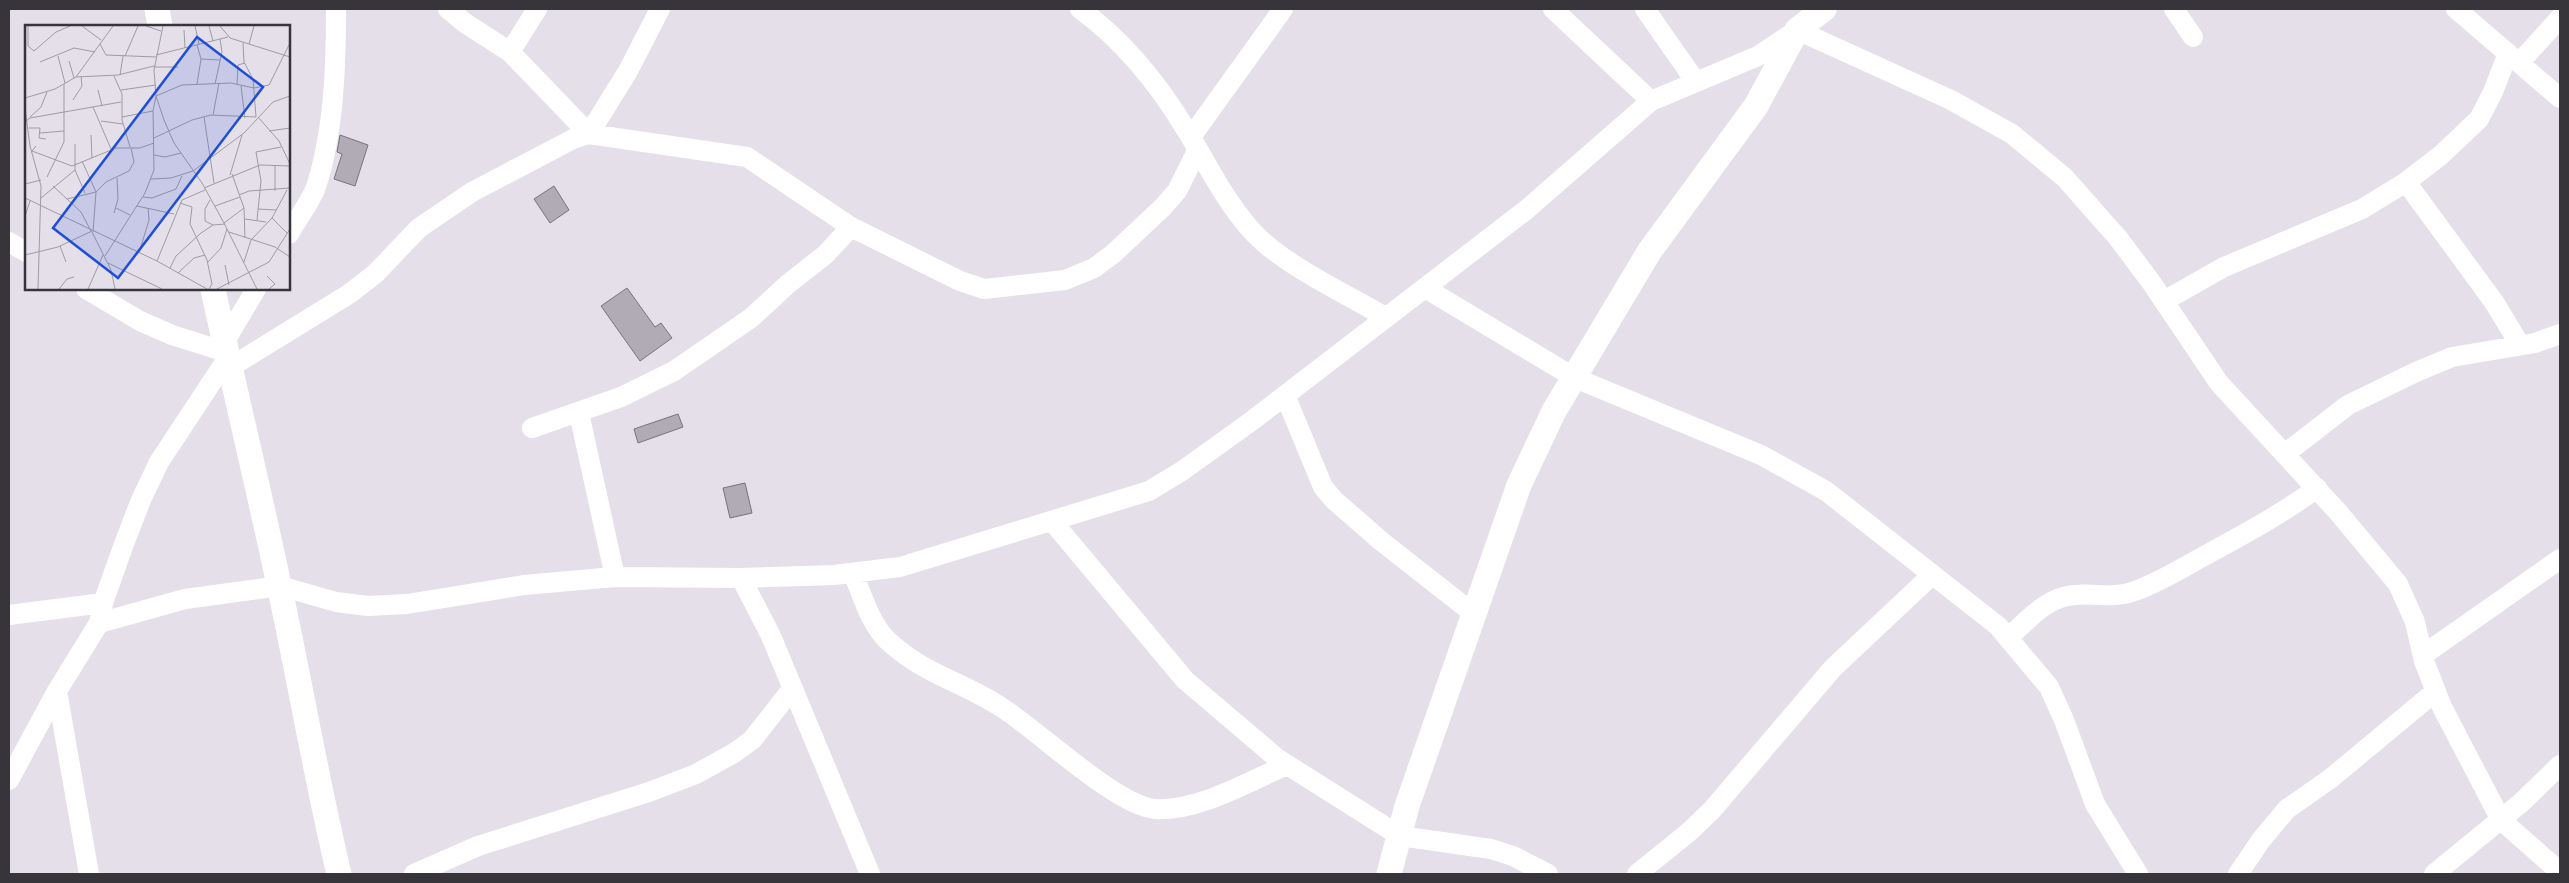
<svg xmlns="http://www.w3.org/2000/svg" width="2569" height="883" font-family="Cabin,sans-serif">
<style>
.building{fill:#b1abb5;stroke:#78737c}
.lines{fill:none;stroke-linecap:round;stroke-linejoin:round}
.minor{stroke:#fff;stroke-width:20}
.tertiary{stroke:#fff;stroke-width:25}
.inset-road{fill:none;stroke:#9f9ba3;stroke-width:1}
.view{fill:#1d4ed8;fill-opacity:0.15;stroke:#1d4ed8;stroke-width:2.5}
.inset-edge{fill:none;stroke:#373539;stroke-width:2.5}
</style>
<rect width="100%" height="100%" fill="#e5dfea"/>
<path class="building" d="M340 135 368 145 355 186 334 179 342 154 337 152Z
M554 186 569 210 550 223 534 199Z
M627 288 655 327 661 323 672 338 640 361 601 306Z
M678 414 683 427 638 443 634 429Z
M745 483 752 513 730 518 723 488Z"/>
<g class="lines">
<path class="minor" d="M448 9 465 23 510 52 589 134
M1080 9C1124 41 1157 82 1185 128 1208 164 1222 197 1251 230 1281 264 1345 293 1385 317
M1553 9 1651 101
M1645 9 1696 82
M2174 9 2193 37
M2456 9 2560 98
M510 52 537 9
M2519 63 2560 18
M589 134 628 71 660 9
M1191 137 1283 9
M2406 182 2494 302 2520 345
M289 234C297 219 310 203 316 187 334 131 336 67 336 9
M9 242 26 252
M1425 288 1575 378 1761 455 1826 491 1998 626 2049 687 2064 720 2095 804 2138 874
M86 289 140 321 172 335 226 352
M2164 301 2224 267 2362 209 2406 182 2441 155 2479 119 2493 92 2508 53
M224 343 256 289
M229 368 349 294 375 274 419 228 472 192 573 139 589 134 747 157 851 227 960 281 984 289 1065 280 1094 268 1113 254 1163 207 1177 191 1197 151
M1285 395 1323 487 1334 500 1381 541 1474 614
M579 413 615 577
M532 428 621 397 674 371 751 318 788 284 825 255 851 227
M2286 453 2348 405 2416 372 2452 357 2535 343 2560 334
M1052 521 1185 680 1278 759 1400 836 1491 849 1513 856 1548 874
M853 573C862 595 870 623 887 640 923 674 963 682 1001 707 1039 731 1115 805 1155 809 1198 812 1249 781 1287 765
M741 578 771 636 870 874
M9 615 103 603
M99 623 185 599 280 586 336 602 368 606 407 604 524 585 615 577 741 578 834 575 900 567 1149 491 1182 471 1253 420 1526 210 1651 101 1758 56 1797 30 1951 100 2012 134 2065 178 2118 238 2151 282 2219 383 2338 512 2398 584 2415 622 2424 661 2442 707 2501 820 2560 872
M2009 637C2028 620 2047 597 2074 595 2096 593 2114 599 2135 591 2160 582 2182 568 2206 555 2244 534 2282 514 2317 488
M2423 655 2560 559
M57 691 89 874
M9 780 57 691 99 623 103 603 124 544 141 500 159 462 227 359
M414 874 478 846 649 792 696 774 734 753 752 740 792 689
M1637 874 1689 832 1712 810 1833 668 1932 575
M2238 874 2261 840 2287 809 2330 779 2436 691
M2434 874 2522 802 2560 765"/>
<path class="tertiary" d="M157 9 160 26
M213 289C234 388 258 486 279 585 300 681 316 778 339 874
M1389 874 1407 806 1519 485 1554 411 1649 252 1756 106 1797 30 1824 9"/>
</g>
<g transform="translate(25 25)">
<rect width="265" height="265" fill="#e5dfea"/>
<path class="inset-road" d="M3 1V21L9 26 31 7 45 1M57 1 76 15M121 1 136 6M138 1 129 45 131 71 139 95 149 118 177 158 199 198 232 264M170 1 174 19M184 1 188 16M195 1 205 13 265 32M159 5 160 23M218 18 219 37 228 54 231 92M75 19 81 30 131 32M224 19 229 1M131 30 203 12M33 31 40 58M100 31 113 1M176 34 195 35M44 36 49 53M15 37 49 23 70 27M129 42H153M95 50 98 31M89 51 97 69V95L105 122M51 52 93 50 129 41M172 59 176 34 172 20M190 59 197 27 195 14M212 60 213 40 220 38M216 61 220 93M73 65 77 81M96 65 131 60M0 73 30 64 51 52 88 1M48 75 57 61 56 51M68 82 86 124M0 83 5 121 16 161 13 264M188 90 194 58M5 92 16 82 22 67M97 92 128 86M179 92 189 158M233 92 254 116 265 139M76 96 98 99M0 97 5 93 96 77M4 103H15L14 113 21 114M244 106 265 103M15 108 39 106M66 110 67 133M129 113 167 95 186 90 231 92M11 121 7 126 47 141 91 123H115L129 118M129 130 140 132 156 128M57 136 71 167M250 140V166M50 145 60 168M207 149 219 183 220 213M205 150 217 110M22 152 39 117V59M126 154 146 153 168 146 219 108 248 77 265 71M0 159 16 155M28 161 56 187 66 206M179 163 235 140 265 141M214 170 224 166 265 163M118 172 127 173 151 164 157 151M0 173 132 236 182 264M16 173 50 145V119M42 174 71 167M185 175 180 184V196L188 200M155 178 167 182 165 199 182 235 187 259 184 264M112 181 149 189M190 181 215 172M91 183 105 190M233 184 251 185M89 188 93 174 92 153M0 191 5 176M247 193 262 208M220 194 241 197M232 195 236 156 231 127 256 122M199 198 219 183M67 207 86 245 90 264M68 207 71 167 81 157 104 146 109 137 106 123M204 207 250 222 265 232M35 221 41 237M114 228 124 195 123 183M0 230 33 222 67 206M80 231 120 168 129 145 128 86 131 71 157 60 206 58 229 63 244 60 265 18M132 236 157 175 180 165M183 237 196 223 202 204M219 237 226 215 247 193 262 165M83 238 137 264M200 240 204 260M145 243 151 231 176 208 188 200 200 199M153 248 169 233 180 230M242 251 250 259 244 264M34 264 42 254 49 252M63 264 78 230M192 264 244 237 265 204"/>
<path class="view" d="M172 12 238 62 93 253 28 203Z"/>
<rect width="265" height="265" class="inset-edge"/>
</g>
<rect width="2569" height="883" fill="none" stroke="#373539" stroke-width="20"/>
</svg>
